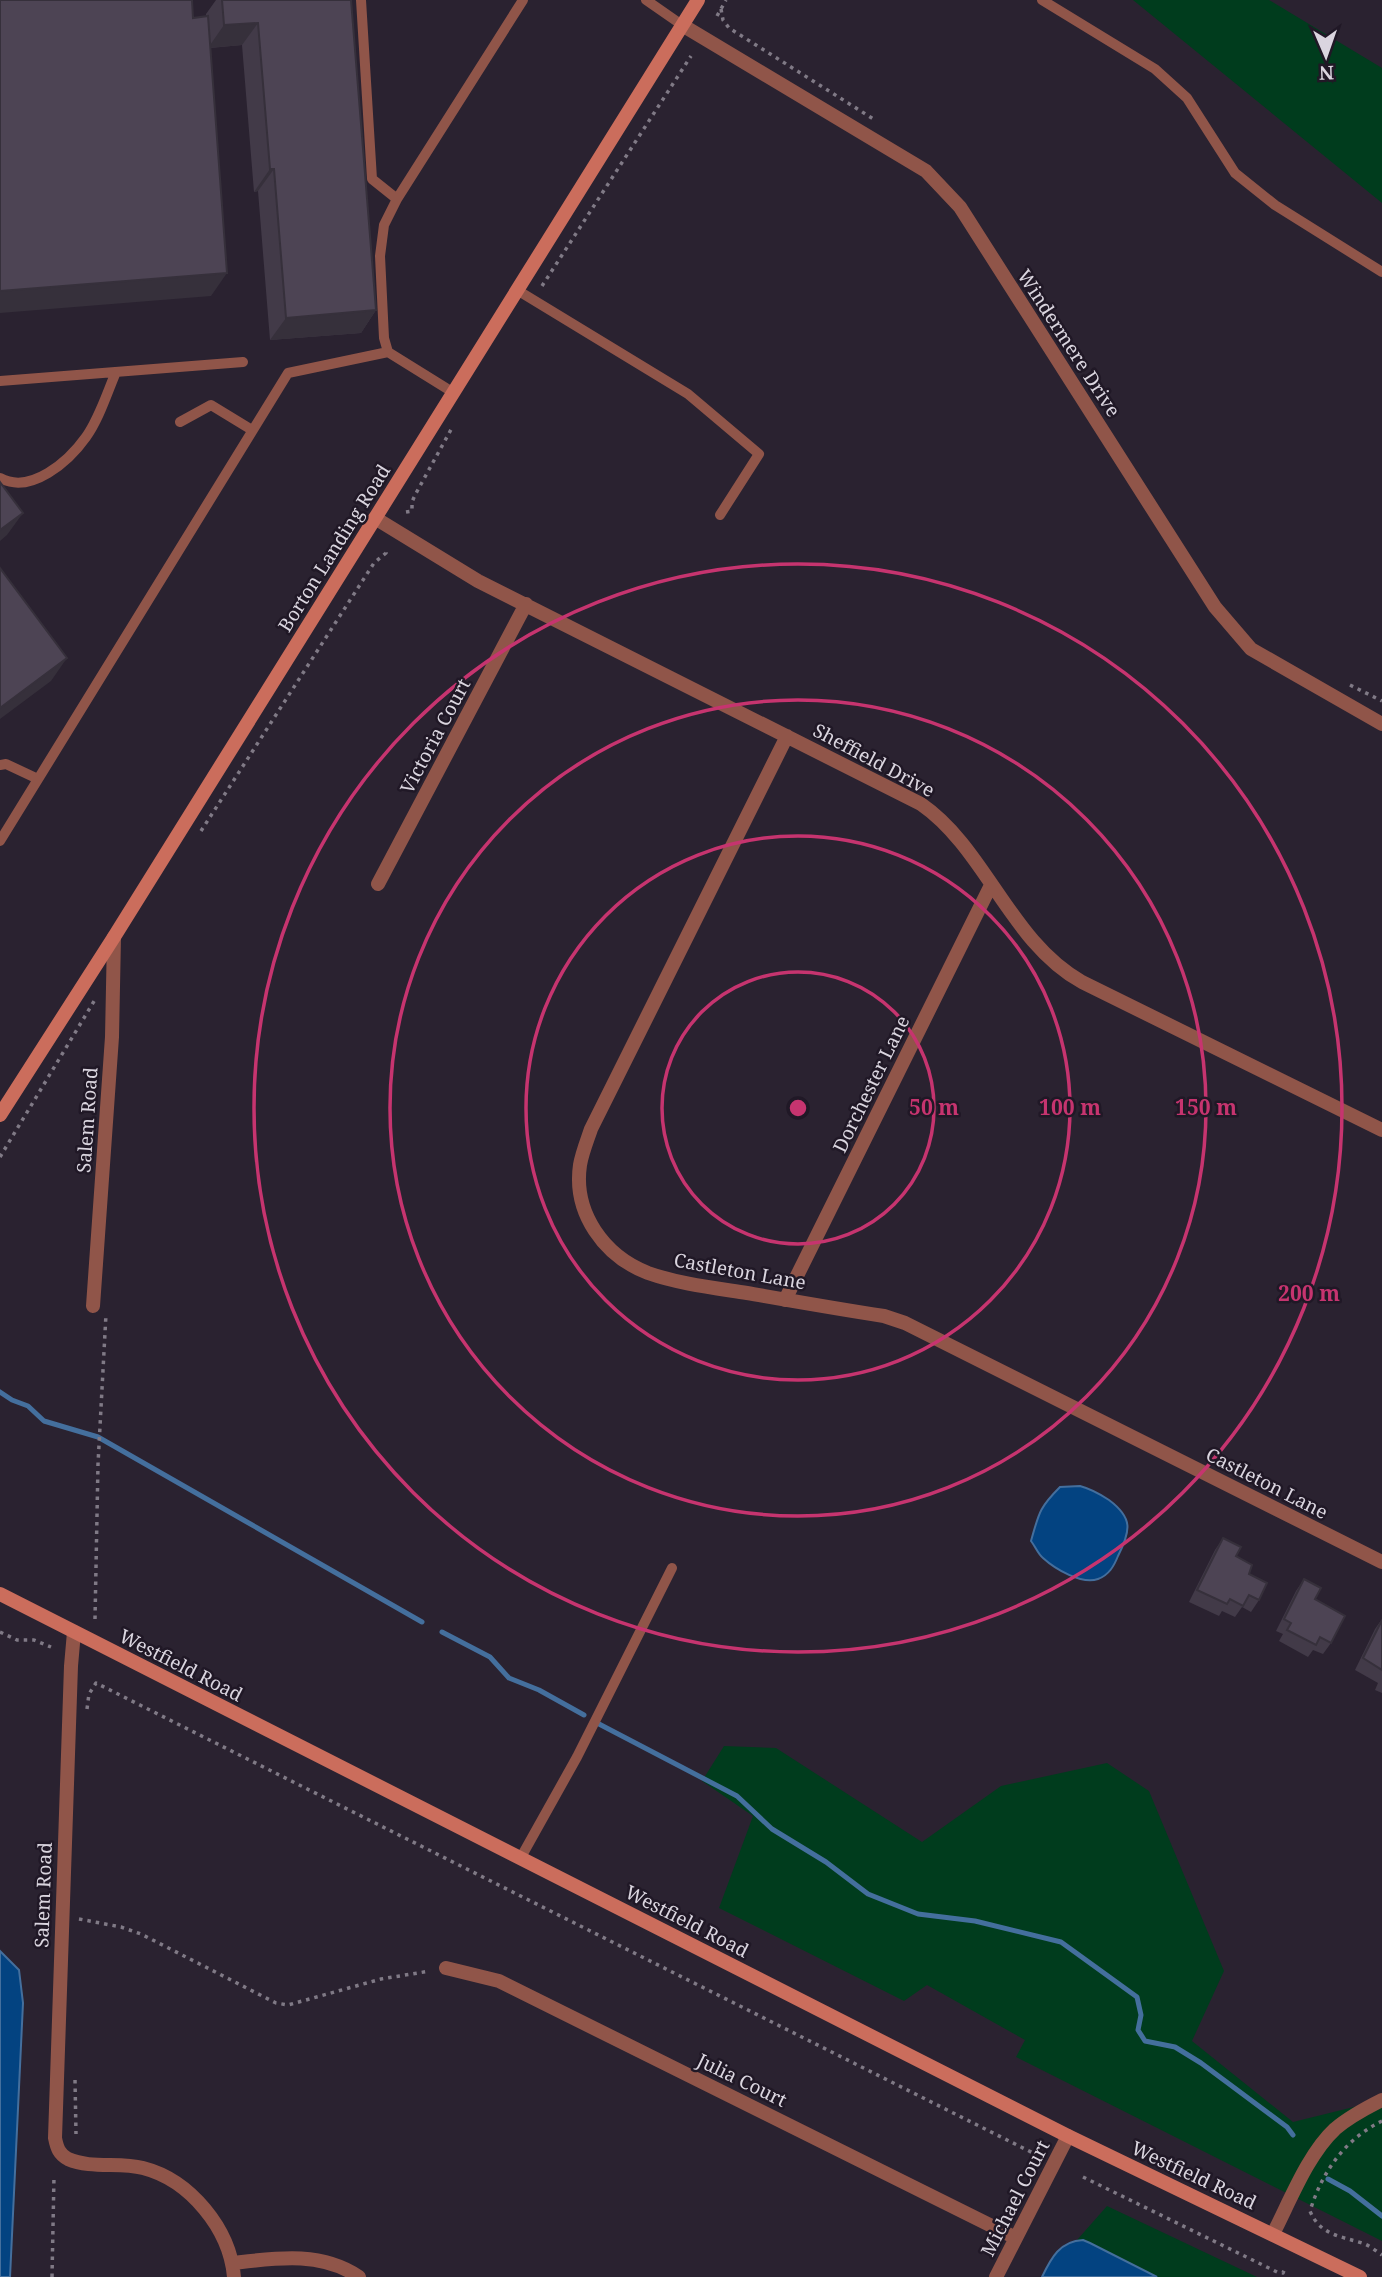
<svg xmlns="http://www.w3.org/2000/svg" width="1382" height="2277" font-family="'Noto Serif',serif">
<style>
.green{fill:#003c1d}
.water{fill:#034381;stroke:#446f9d;stroke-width:2}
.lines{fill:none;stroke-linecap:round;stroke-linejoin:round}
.stream{stroke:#446f9d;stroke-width:5}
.path{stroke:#807a86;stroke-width:3.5;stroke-dasharray:3.5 5;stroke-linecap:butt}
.lane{stroke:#905549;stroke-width:10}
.street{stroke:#905549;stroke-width:14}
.secondary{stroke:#cb6d5c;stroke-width:14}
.wall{fill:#423a48}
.shaded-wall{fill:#36303b}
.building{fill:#4d4454;stroke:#36303b;stroke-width:2}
.ring{fill:none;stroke:#c6346f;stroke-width:3.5}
.labels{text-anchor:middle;stroke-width:5;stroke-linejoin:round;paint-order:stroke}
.street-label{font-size:19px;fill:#dad5df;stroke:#201826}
.centre{fill:#c6346f;stroke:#201826;stroke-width:3.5}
.ring-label{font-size:21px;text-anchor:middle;font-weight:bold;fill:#c6346f;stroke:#201826;stroke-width:5;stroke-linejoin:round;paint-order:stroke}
</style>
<rect width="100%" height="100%" fill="#2a2230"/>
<path class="green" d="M1133 0H1269L1382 68V203Z
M724 1746 776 1748 922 1842 1001 1786 1107 1763 1149 1791 1224 1971 1192 2041 1293 2122 1382 2100V2241L1016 2057 1025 2040 927 1985 904 2001 719 1908 753 1816 702 1781Z
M1107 2206 1257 2277H1157L1090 2243 1077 2240Z"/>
<path class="water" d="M1080 1486C1091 1489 1100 1494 1109 1500 1133 1518 1131 1530 1118 1556 1114 1566 1109 1575 1098 1579 1082 1585 1055 1569 1043 1558 1038 1554 1035 1546 1031 1541 1039 1513 1039 1508 1060 1487Z
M0 1951 19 1970 23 2003 10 2277H0Z
M1083 2240 1090 2243 1157 2277H1042C1051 2258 1060 2241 1083 2240Z"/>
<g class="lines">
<path class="stream" d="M0 1392 12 1400 28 1406 44 1421 98 1437 422 1622
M442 1632 490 1657 509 1678 539 1690 584 1715
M599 1724 737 1796 772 1829 826 1862 868 1894 918 1914 975 1921 1061 1942 1137 1997 1141 2015 1138 2030 1145 2041 1175 2047 1201 2063 1287 2127 1293 2135
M1328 2179 1350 2191 1382 2216"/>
<path class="path" d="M721 9 723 20 729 28 875 120
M717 16 726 0
M542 286 691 56
M406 512 412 511V502L415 495 453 426
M1350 685 1382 701
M201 831 374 563 386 553 384 548
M0 1157 96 998
M95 1619 98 1464 106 1314
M0 1632 17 1640H34L51 1647
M87 1709 89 1694 96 1683 1035 2154
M79 1919 121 1927 141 1934 276 2003 288 2005 381 1979 430 1971
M75 2080 76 2134
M1382 2121C1345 2139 1322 2172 1310 2211 1320 2235 1340 2236 1362 2243 1369 2245 1376 2251 1382 2255
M1083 2177 1277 2272 1283 2273 1285 2268
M52 2277 54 2176"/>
<path class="lane" d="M361 0 372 179 397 199
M646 0 682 25
M1042 0 1155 69 1187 98 1235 173 1275 205 1382 272
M517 290 688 394 759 454 720 515
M0 381 243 362
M454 393 388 352 384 338 380 256 384 225 397 199 523 0
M180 422 211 405 252 430
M0 478C31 495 69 461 86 437 99 419 107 393 116 372
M0 765 6 764 38 779
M0 841 288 373 388 352
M520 1859 577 1757 672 1568"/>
<path class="street" d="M682 25 926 171 960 207 1215 607 1251 649 1382 724
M375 518 478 581 921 804C986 849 1010 942 1082 982L1382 1130
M787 736 591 1129C587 1141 582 1153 580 1165 573 1213 604 1256 648 1273 679 1284 715 1288 747 1293 793 1301 838 1309 884 1316L905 1323 1382 1562
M378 884 526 604
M785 1300 991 885
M93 1306 112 1037 114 937
M74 1632 71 1666 55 2138C57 2148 59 2154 68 2159 91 2169 119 2162 143 2168 190 2180 230 2229 234 2277
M446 1968 499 1981 1016 2238
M1273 2234C1290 2201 1308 2154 1335 2129 1349 2117 1366 2108 1382 2100
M233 2263C276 2258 321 2251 359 2277
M996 2277 1068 2136"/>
<path class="secondary" d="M0 1115 114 937 698 0
M0 1594 1068 2136 1360 2277"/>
</g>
<path class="wall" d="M216 0H351L376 310 361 333 270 340 258 191 254 192 242 45 210 48 211 296 193 18 206 17V14Z
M1223 1538 1249 1574 1259 1600 1251 1612 1242 1607 1235 1617 1222 1611 1219 1616 1189 1602 1215 1550Z
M1304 1579 1315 1599 1331 1643 1323 1654 1313 1650 1308 1657 1279 1641 1283 1634 1276 1631 1296 1591Z
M1382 1619V1693L1375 1690 1378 1683 1355 1670 1375 1629Z"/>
<path class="shaded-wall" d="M258 23 242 45 208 48 224 25Z
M270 169H274L258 191 254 192Z
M227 273 211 296 0 313V291Z
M376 310 361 333 270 340 286 318Z
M23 513 7 535 0 541V530Z
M67 658 51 681 0 719V708Z"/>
<path class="building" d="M0 0H192L193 18 208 16 227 273 0 291Z
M222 0H351L376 310 286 318 274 169H270L258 23 224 25Z
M0 482 23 513 0 530Z
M0 568 67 658 0 708Z
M1223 1538 1241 1547 1236 1556 1252 1565 1249 1574 1267 1583 1259 1600 1249 1595 1243 1606 1230 1599 1227 1604 1197 1590Z
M1304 1579 1321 1588 1315 1599 1345 1616 1331 1643 1320 1637 1316 1645 1287 1630 1291 1623 1284 1619Z
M1382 1620V1670L1363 1658Z"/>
<g class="ring">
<circle cx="798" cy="1108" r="136"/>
<circle cx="798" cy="1108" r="272"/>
<circle cx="798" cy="1108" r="408"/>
<circle cx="798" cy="1108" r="544"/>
</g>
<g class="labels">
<g class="street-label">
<text transform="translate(1069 343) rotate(57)" y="7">Windermere Drive</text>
<text transform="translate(334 548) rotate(-58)" y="7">Borton Landing Road</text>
<text transform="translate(435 736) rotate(-62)" y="7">Victoria Court</text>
<text transform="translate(874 760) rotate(28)" y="7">Sheffield Drive</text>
<text transform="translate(871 1084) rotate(-64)" y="7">Dorchester Lane</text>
<text transform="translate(87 1120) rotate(-86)" y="7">Salem Road</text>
<text transform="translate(740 1271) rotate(10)" y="7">Castleton Lane</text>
<text transform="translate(1267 1483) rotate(27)" y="7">Castleton Lane</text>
<text transform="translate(181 1665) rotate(27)" y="7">Westfield Road</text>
<text transform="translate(43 1895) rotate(-88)" y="7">Salem Road</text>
<text transform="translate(687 1921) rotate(27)" y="7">Westfield Road</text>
<text transform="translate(742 2080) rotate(26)" y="7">Julia Court</text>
<text transform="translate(1194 2175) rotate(25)" y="7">Westfield Road</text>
<text transform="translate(1015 2198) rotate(-63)" y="7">Michael Court</text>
</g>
</g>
<circle cx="798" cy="1108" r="10" class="centre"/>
<g class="ring-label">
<text x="934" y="1115">50 m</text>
<text x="1070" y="1115">100 m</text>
<text x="1206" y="1115">150 m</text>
<text x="1309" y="1301">200 m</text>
</g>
<g transform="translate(1326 56) rotate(178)" stroke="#201826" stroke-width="5" paint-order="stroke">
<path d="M0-5L12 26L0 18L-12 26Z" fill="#dad5df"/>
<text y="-10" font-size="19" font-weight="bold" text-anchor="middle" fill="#dad5df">N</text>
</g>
</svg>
